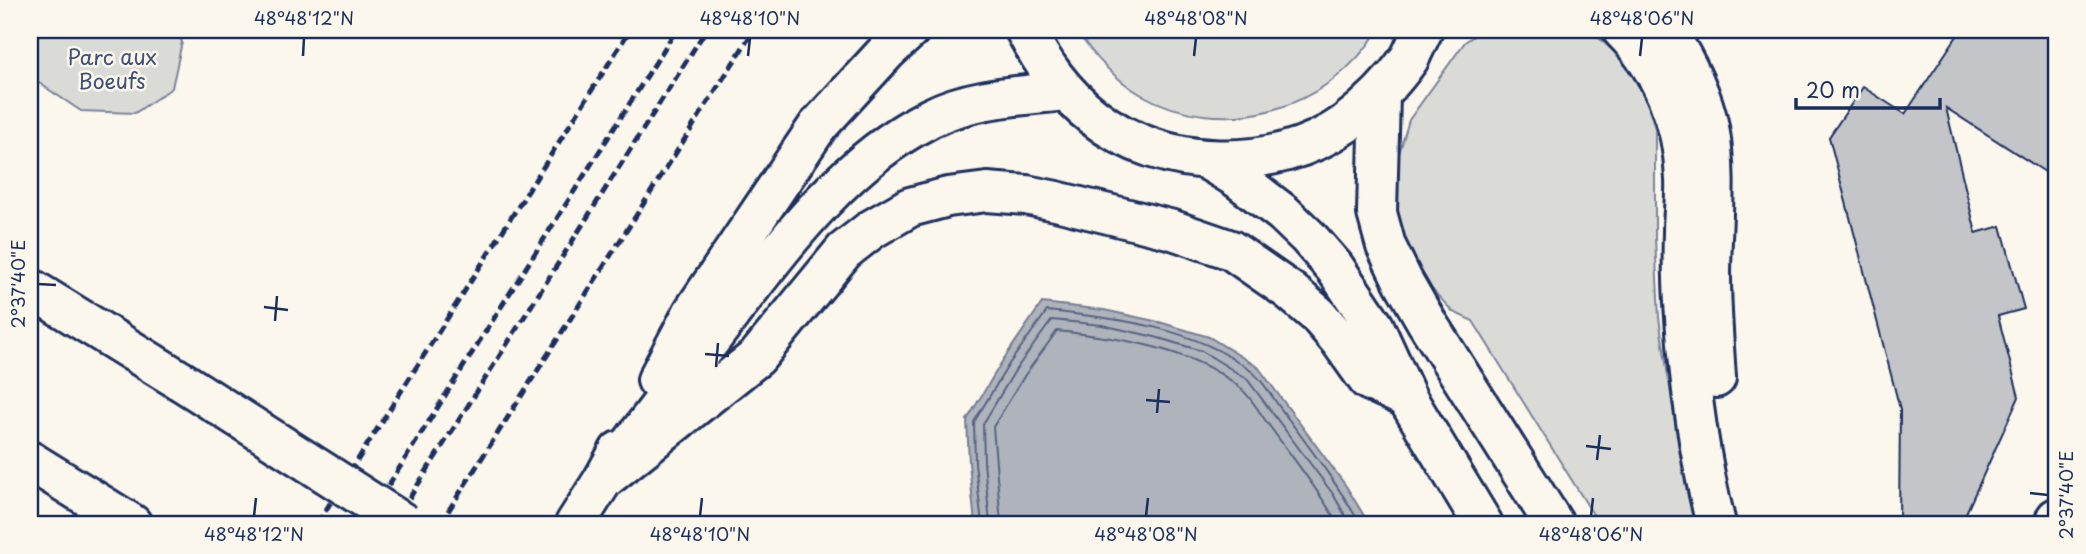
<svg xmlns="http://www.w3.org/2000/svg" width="2086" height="554" font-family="'Playpen Sans',sans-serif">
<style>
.green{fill:#dadad7;stroke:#7a849a;stroke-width:2}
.water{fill:#afb3bb;stroke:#747e96;stroke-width:2}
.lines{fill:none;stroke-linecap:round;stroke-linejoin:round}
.shore{stroke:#566483;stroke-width:2}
.building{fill:#c3c5c9;stroke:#1b2f5e;stroke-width:2}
.minor-casing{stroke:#1b2f5e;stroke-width:44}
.major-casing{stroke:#1b2f5e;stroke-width:44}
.highway-casing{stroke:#1b2f5e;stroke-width:44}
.minor{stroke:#fbf7ec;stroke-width:38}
.major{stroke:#fbf7ec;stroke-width:38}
.highway{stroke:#fbf7ec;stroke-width:38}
.rail{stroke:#1b2f5e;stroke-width:5;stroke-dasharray:10 5;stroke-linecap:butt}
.highway-bridge-casing{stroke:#1b2f5e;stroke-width:44;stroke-linecap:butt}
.highway-bridge{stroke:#fbf7ec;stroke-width:38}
.ticks{fill:none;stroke:#1b2f5e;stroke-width:2.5}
.labels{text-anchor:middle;stroke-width:5;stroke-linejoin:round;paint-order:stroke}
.park-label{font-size:21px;fill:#415176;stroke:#fbf7ec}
.neatline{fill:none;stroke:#1b2f5e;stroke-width:2.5}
.ticks-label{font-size:18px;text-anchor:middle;fill:#1b2f5e}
</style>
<rect width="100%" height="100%" fill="#fbf7ec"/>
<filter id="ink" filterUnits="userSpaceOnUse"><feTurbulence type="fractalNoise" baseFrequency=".0143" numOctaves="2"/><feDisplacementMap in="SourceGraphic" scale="14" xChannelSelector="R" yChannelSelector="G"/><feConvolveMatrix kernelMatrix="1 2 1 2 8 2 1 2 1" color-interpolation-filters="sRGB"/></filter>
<g filter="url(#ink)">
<path class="green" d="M30 30H177L182 42 172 88 135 113 81 111 30 77Z
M1076 30H1378C1329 111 1223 141 1140 94 1113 78 1093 55 1076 30Z
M1482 30H1590L1619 56 1644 91 1655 129V238L1659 318 1679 446 1697 524H1599L1473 321 1453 312 1425 282 1401 235 1395 195 1399 154 1409 120 1465 42Z"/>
<path class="water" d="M1042 303 1104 310 1159 322 1209 337 1258 367 1346 486 1369 524H975L969 463 967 420 1003 360Z"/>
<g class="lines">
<path class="shore" d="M982 524 975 463 974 422 1009 364 1047 311C1116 318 1195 327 1251 371 1263 380 1272 397 1281 409 1309 447 1337 483 1360 524
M990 524 984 462 983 424 1016 369 1052 320 1102 325 1155 337 1202 351 1247 379 1333 494 1350 524
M1001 524 993 427 1025 375 1057 331C1115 337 1191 348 1238 386 1250 395 1259 412 1268 424 1292 457 1318 489 1338 524"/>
</g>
<path class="building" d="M1961 30H2056V179L1946 108 1976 233 2001 226 2024 309 1998 316 2019 397 1961 524H1899L1900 409 1829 137 1863 87 1905 114Z"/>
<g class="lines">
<g class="minor-casing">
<path id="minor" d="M1622 30C1662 70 1683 122 1685 179 1686 196 1683 214 1683 232 1682 261 1683 290 1685 318 1690 387 1699 457 1716 524
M1666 30C1685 60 1702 92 1709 127 1718 176 1711 228 1711 277 1711 310 1714 344 1716 378
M2054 524 2056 518"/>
</g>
<g class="major-casing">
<path id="major" d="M1025 30C1043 64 1063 93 1094 117 1162 171 1274 174 1345 124 1369 106 1392 83 1409 59 1414 50 1418 39 1423 30
M657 380 693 312 818 126 887 51 910 30
M622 456C658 408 695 361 731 313 788 239 845 162 930 118 971 97 1020 96 1065 91
M575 524 603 480 619 451"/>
</g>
<g class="highway-casing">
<path id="highway" d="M1380 94 1377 213 1386 246 1403 281 1426 321 1554 524
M1207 160 1237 178 1283 213 1308 237 1335 268 1374 326 1407 398 1483 524
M30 288 181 381
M30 461 132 524
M603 480 757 357 844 251 872 229 910 207 948 197 987 192 1026 195 1056 201 1173 230 1231 250 1290 291 1318 315 1341 342 1368 380 1407 398"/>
</g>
<use href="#minor" class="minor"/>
<use href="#major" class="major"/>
<use href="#highway" class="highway"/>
<path class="rail" d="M317 524 630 30
M364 524 676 30
M393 524 706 30
M440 524 754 30"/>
<g class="highway-bridge-casing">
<path id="highway-bridge" d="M181 381 405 524"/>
</g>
<use href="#highway-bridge" class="highway-bridge"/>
</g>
</g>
<path class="ticks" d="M303 56 304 38M748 56 750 38M1194 56 1196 38M1640 56 1642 38M38 284 56 285M264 307 288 310M275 321 277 296M705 354 729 356M716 367 718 343M1146 400 1170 402M1157 413 1159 389M1586 446 1611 449M1597 460 1600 435M2030 493 2048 495M254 516 256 498M700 516 702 498M1146 516 1148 498M1591 516 1593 498"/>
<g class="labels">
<g class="park-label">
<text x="112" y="65">Parc aux<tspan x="112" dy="24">Boeufs</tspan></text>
</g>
</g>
<rect width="2086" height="554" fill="none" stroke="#fbf7ec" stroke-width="77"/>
<path d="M1796 98v10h144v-10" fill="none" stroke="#1b2f5e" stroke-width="3.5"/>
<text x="1806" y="98" font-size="21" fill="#1b2f5e" stroke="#fbf7ec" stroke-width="5" paint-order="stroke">20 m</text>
<rect x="38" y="38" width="2010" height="478" class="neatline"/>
<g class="ticks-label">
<text x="304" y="25">48°48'12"N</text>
<text x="750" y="25">48°48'10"N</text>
<text x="1196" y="25">48°48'08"N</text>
<text x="1642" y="25">48°48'06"N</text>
<text transform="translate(19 284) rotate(-90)" y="6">2°37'40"E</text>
<text transform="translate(2067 495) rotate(-90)" y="6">2°37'40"E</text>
<text x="254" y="541">48°48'12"N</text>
<text x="700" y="541">48°48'10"N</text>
<text x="1146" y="541">48°48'08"N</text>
<text x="1591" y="541">48°48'06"N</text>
</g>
</svg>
